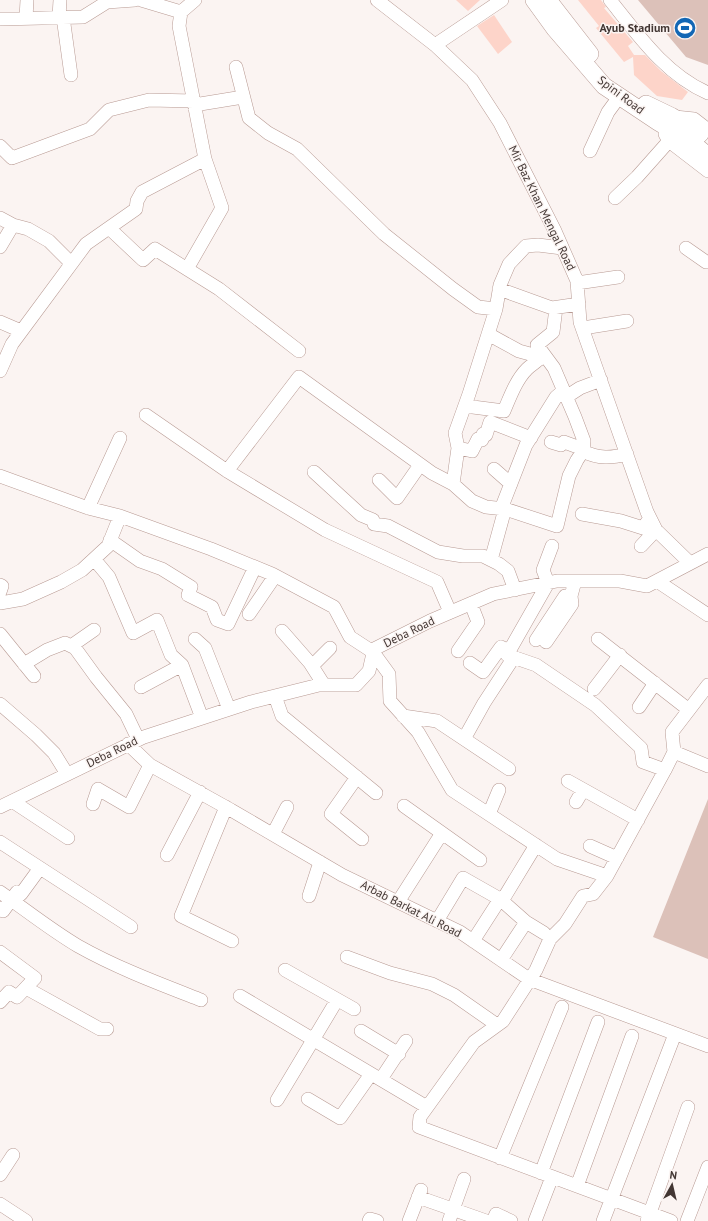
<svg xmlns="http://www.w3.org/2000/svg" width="708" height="1221" font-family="'PT Sans',sans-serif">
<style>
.green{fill:#dcc1b9}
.building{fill:#fdd4c9}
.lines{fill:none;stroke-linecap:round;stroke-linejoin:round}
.minor-casing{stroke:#b89a93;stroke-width:14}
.major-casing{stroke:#b89a93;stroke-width:18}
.minor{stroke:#fff;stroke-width:13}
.major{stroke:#fff;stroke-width:17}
.labels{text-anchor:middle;stroke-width:3;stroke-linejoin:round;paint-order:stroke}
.poi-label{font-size:12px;font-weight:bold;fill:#423633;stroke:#fbf4f2;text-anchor:end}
.street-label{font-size:12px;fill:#423633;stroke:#fbf4f2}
</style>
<rect width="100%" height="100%" fill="#fbf4f2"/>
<path class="green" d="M638 0H708V65L686 57Z
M708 799V959L653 937Z"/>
<path class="building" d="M456 0H480L468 11Z
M578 0H601L606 7 604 8 633 42 628 46 634 55H645L661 71 688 92 682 100 657 96 634 75 633 57 624 62 596 28 599 26Z
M494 15 512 42 498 54 477 26Z"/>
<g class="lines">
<g class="minor-casing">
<path id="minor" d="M141 0 181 12
M377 0 435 45 472 80 500 123 555 231 577 281 580 322 647 512 656 530 690 563
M610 0C638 35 666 75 708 93
M59 17 60 0
M63 17 71 75
M26 18 27 0
M0 19 83 17 107 2 135 0
M435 45 502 0
M236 67 249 118 268 133 297 149 384 234 453 289 478 307 496 309
M194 105 243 97
M675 117 694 119 708 130
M665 134 669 141 708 171
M0 146 12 158 90 129 109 110 149 100 194 101
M590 151 608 112 619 97
M615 198 637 177 669 141
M0 218 13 225 28 229 49 241 71 263
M109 228 143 260 155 249 219 289 299 351
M0 247 13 225
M686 248 706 262H708
M187 269 222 208 205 159 179 26 181 12 195 0
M577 283 618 277
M499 289 552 308 579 304
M0 322 21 331
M583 328 627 321
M488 334 519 351 530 354 540 359
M0 371 12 344 86 244 136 209 137 201 142 192 205 159
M566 397 580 388 601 380
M465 406 504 411C510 397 516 380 527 369 532 364 539 361 543 354
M146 415 227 471 325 530 437 582 450 612
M551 442 561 445 564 442 583 449
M458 448 472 451 478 439 482 440 483 434 486 435 490 422 531 438
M583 451C598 459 612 458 627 454
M494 469 511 484
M227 471 299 377 432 473 453 484 472 501 486 507 505 509 557 526 569 476 577 460 583 451 584 441 575 417 554 368 537 345 553 332 556 308
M314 472 361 515 373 520 374 524 388 526 438 552 463 556H483L499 564 508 571 515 590
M0 476 88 508 120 516 211 549 272 574 334 607 350 637 373 652 389 674 390 701 418 732 452 790 557 859 607 876 665 770 674 752 672 732 708 685
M379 480 397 498 420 465
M453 484 458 448 455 433 469 394 496 309 500 285 509 264 526 246 538 245 562 248
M88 508 120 438
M501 509 526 445 556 397 563 391
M582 514 621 521 643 528 650 518
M110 540 140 561 162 569 191 587 188 595 212 607 217 620 228 624 255 567
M552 546 543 570 548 583 507 655 536 665 595 705 641 748 643 762 665 770
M641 546 656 530
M94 559 109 577 133 633 157 620 171 655 182 665 202 718
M491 560 505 509
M657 581 708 615
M0 585 2 586 0 592
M0 603 23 599 61 582 82 570 108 546 120 516
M249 614 275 576
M282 631 310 663 324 685
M0 634 34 676
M195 639 205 648 229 709
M598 639 689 710
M536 640 565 596H571L575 581
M546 642 572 604 571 596
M71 646 94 630
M458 651 478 622 471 604
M470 663 483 672 501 647 509 651
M24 664 47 650 65 643 75 648 96 677 126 714 138 739
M312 666 330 648
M141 687 182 665
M594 689 620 655
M275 696 282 716 376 793
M0 704 36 735 54 753 67 774
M639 707 655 683
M403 716 437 721 509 769
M464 739 484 703 514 657
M128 744 150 765 231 810 342 875 460 932 529 979 708 1046
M674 752 708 766
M357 777 331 814 362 839
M568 781 638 820
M12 801 68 838
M576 802 583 790
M93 804 98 789 129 807 150 765
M404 806 480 860
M0 807 144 737 251 702 319 685H356L369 671 374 649 430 621 493 594 557 581H620L647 586 708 554
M226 807 181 916 232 941
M489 814 499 790
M273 834 287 807
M0 842 131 927
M590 846 617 858
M167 855 200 792
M607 876 593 894 583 896 565 924 550 939 536 970 503 1021 474 1042 420 1117 419 1127 671 1221
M0 892C26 910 51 930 78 946 117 968 160 984 201 1000
M309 896 320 862
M502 901 536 845
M398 902 442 833
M0 908 3 911 17 892 21 894 40 868
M437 921 463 878 500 899 526 922 544 933
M473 941 500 899
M0 952 35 978 17 997 9 992 0 1002
M347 957 390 973 432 984 454 995 497 1025
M501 960 526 922
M285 970 354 1009
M26 988 100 1029H107
M240 996 427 1107
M361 1031 399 1054
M381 1079 406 1041
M308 1099 340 1118 371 1074
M277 1100 337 1000
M500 1158 562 1007
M541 1173 598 1022
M0 1175 13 1155
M577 1186 632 1036
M418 1197 486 1221
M0 1204 26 1221
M369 1221 370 1219 377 1221
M409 1221 421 1190
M449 1221 464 1179
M493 1221 496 1214 511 1221
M535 1221 552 1177
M603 1221 675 1034
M647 1221 688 1107
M687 1221 708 1167"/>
</g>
<g class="major-casing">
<path id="major" d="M534 0 555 29 604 86 658 122 690 141 708 156
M548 0 590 54
M646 104 671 116 700 134"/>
</g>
<use href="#minor" class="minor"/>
<use href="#major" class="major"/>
</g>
<defs>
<g id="stadium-disc" transform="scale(1.15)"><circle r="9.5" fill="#1267b5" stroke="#fbf4f2"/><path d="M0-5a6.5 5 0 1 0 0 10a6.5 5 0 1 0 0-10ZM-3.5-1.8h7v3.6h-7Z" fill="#fff"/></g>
</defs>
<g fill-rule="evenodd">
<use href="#stadium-disc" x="685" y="28"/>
</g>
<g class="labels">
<g class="poi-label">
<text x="670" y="32">Ayub Stadium</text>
</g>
<g class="street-label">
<text transform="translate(621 95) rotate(37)" y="4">Spini Road</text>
<text transform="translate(542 208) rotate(64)" y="4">Mir Baz Khan Mengal Road</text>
<text transform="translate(409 632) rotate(-26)" y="4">Deba Road</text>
<text transform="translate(112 752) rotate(-26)" y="4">Deba Road</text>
<text transform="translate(411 909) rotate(27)" y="4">Arbab Barkat Ali Road</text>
</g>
</g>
<g transform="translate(672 1185) rotate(8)" stroke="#fbf4f2" stroke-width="3" paint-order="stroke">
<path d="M0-3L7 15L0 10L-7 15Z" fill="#423633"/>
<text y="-6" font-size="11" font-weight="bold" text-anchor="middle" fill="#423633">N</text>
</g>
</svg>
